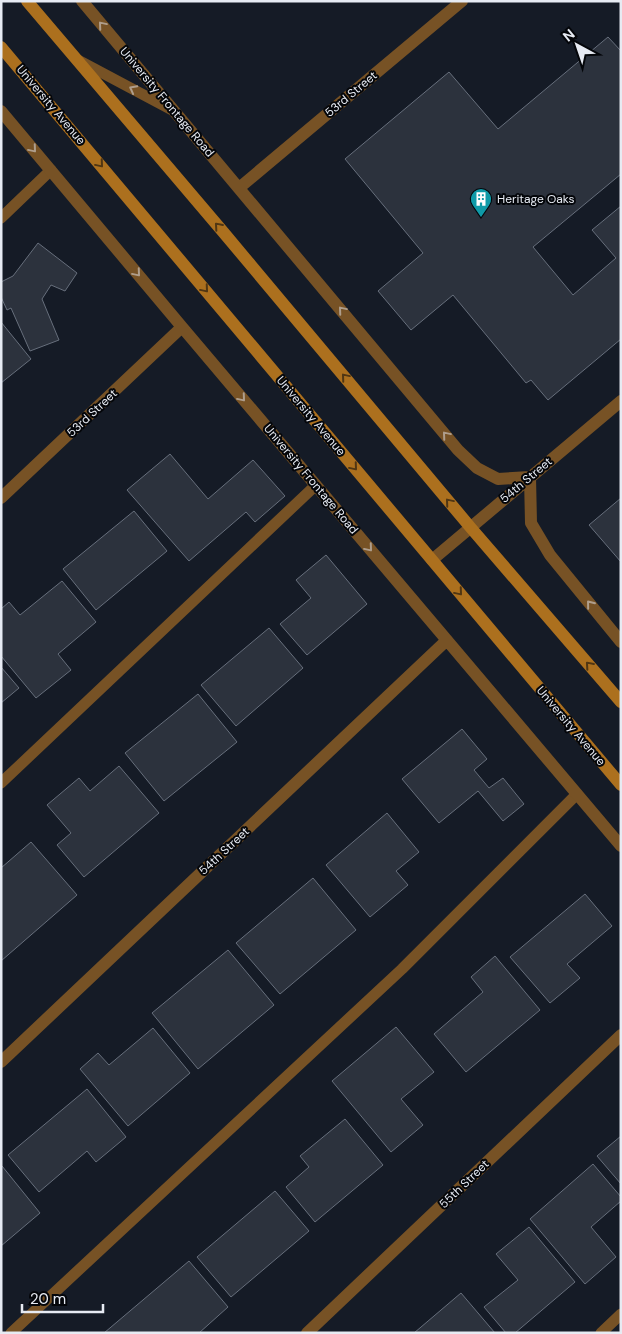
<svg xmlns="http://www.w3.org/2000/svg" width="622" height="1334" font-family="'DM Sans',sans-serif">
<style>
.building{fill:#2c323d;stroke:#676f7c}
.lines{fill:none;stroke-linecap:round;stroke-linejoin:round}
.service{stroke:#775225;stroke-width:11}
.minor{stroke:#775225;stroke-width:12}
.secondary{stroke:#ac701e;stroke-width:12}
.oneway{stroke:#af9e8c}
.oneway2{stroke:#503613}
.labels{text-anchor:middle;stroke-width:4;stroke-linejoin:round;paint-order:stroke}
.street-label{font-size:12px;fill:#e7ebf3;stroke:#04060a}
.poi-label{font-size:12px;fill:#e7ebf3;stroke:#04060a;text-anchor:start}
</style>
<rect width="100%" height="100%" fill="#151b26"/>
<path class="building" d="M608 37 621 51V174L533 247 573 295 616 258 592 230 621 206V339L548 400 531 380 526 383 453 295 411 330 378 291 423 253 345 159 449 72 498 129Z
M38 243 77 273 65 291 51 285 42 299 59 340 30 351 11 308 7 310 1 297V282L13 276Z
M1 322 31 359 1 383Z
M170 454 208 499 253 460 285 496 255 522 246 512 189 561 127 490Z
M621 498V562L589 525Z
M134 511 167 551 96 610 63 569Z
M326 555 367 604 307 655 280 624 311 598 296 580Z
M62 581 96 622 58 654 71 670 36 698 1 656V609L9 602 20 615Z
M269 628 303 668 236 726 201 685Z
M1 667 19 688 1 703Z
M198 694 237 742 164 801 125 753Z
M462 729 487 759 474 770 489 788 503 778 524 804 503 821 478 791 439 823 402 779Z
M119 766 159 813 84 877 57 845 71 833 47 805 79 778 90 791Z
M387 813 419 852 396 871 408 885 370 917 326 865Z
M31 842 77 895 1 961V868Z
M313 878 356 930 280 994 236 943Z
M585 894 612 926 567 964 580 978 550 1003 510 957Z
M228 950 274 1005 198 1069 152 1013Z
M495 956 540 1010 466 1072 434 1034 483 992 471 977Z
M396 1027 434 1072 401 1099 423 1125 391 1152 332 1081Z
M153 1028 190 1073 128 1126 80 1069 98 1053 109 1065Z
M87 1089 126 1137 96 1162 87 1151 39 1192 8 1155Z
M345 1119 383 1165 315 1222 286 1187 309 1167 300 1156Z
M621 1136V1184L597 1156Z
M593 1164 621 1197V1201L591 1227 616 1257 585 1284 530 1219Z
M2 1166 40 1213 1 1246V1167Z
M275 1191 309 1231 231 1297 197 1257Z
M529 1227 575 1282 515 1333H506L484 1307 518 1280 496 1254Z
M189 1261 228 1307 199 1333H104Z
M461 1293 495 1333H414Z"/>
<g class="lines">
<path class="service" d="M78 60 172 110
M1 218 51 170
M1 783 316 485
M11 1333 402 969 577 794
M601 1333 621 1314"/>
<path class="minor" d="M82 1 458 450 477 468 498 479 530 477 531 523 550 555 621 642
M1 111 182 327 621 846
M239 188 462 1
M1 498 182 327
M432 560 621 401
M1 1062 447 640
M307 1333 621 1035"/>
<path class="secondary" d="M27 1 224 233 471 528 621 702
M1 47 621 785"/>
</g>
<defs><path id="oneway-chevron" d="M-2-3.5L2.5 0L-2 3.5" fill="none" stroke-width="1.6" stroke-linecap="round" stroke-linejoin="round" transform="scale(1.25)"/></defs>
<g class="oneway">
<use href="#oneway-chevron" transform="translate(102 25) rotate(-130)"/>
<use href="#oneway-chevron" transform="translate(133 89) rotate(-152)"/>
<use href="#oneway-chevron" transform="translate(33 149) rotate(50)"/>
<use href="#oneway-chevron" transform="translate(137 273) rotate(50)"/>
<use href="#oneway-chevron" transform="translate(342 310) rotate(-130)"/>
<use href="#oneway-chevron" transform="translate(242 398) rotate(50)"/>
<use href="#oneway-chevron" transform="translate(446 435) rotate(-130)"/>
<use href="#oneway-chevron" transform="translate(369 548) rotate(50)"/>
<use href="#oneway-chevron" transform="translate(590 604) rotate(-129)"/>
</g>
<g class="oneway2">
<use href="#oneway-chevron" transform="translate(100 164) rotate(50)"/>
<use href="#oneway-chevron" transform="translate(218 226) rotate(-131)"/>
<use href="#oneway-chevron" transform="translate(205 289) rotate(50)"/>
<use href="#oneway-chevron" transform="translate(345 377) rotate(-130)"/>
<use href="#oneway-chevron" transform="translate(354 467) rotate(50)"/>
<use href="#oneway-chevron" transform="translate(449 502) rotate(-130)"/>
<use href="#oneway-chevron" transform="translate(459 592) rotate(50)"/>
<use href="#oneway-chevron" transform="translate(589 665) rotate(-131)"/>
</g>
<defs>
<g id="building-pin" transform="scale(1.125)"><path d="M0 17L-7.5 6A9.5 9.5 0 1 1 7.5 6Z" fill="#0f9aa8" stroke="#04060a"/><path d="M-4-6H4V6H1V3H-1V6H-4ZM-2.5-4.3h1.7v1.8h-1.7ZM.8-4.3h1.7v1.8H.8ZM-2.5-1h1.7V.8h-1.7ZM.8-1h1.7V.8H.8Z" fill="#fff"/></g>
</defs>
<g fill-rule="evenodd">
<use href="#building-pin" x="481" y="199"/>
</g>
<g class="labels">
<g class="street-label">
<text transform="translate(351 94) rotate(-40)" y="4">53rd Street</text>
<text transform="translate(167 102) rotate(50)" y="4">University Frontage Road</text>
<text transform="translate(51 105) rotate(50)" y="4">University Avenue</text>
<text transform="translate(92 413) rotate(-43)" y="4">53rd Street</text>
<text transform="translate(311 416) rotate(50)" y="4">University Avenue</text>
<text transform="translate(311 479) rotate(50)" y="4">University Frontage Road</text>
<text transform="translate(526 480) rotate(-40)" y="4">54th Street</text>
<text transform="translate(571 726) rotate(50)" y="4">University Avenue</text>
<text transform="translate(224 851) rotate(-43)" y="4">54th Street</text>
<text transform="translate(464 1184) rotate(-44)" y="4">55th Street</text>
</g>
<g class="poi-label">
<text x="497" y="203">Heritage Oaks</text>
</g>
</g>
<rect width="622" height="1334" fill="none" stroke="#e7ebf3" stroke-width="5"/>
<g transform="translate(577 45) rotate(320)" stroke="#04060a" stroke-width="4" paint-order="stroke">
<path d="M0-4L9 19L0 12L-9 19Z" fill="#e7ebf3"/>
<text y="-8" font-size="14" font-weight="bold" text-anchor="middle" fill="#e7ebf3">N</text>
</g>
<path d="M22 1304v8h81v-8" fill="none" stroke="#e7ebf3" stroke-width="2.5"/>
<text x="30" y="1304" font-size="15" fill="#e7ebf3" stroke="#04060a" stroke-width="4" paint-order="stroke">20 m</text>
</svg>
